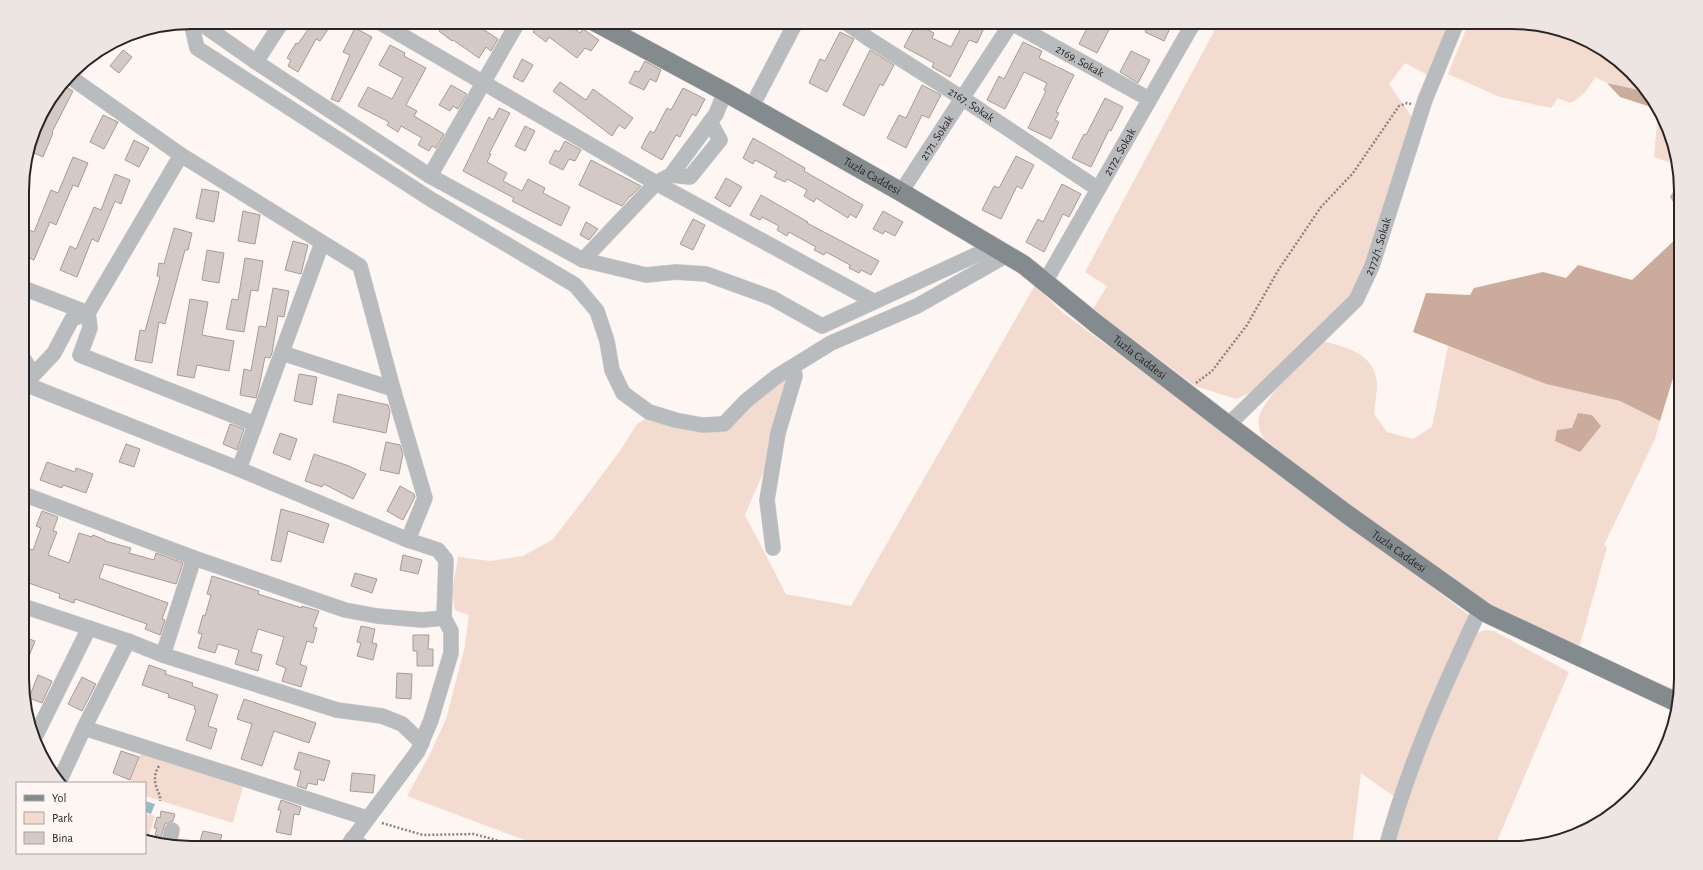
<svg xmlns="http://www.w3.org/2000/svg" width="1703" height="870" font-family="'Alegreya Sans',sans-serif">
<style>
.green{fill:#f4dbcf;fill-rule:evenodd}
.forest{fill:#cbab9c}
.water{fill:#99bacb}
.building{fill:#d4c9c5;stroke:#a69c97}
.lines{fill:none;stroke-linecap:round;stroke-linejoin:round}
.minor-casing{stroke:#d8d0cd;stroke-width:16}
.major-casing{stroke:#d8d0cd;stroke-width:20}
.path{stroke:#8b8583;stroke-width:2.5;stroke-dasharray:2 2;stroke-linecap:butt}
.minor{stroke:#b8bcbf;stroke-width:15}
.major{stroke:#838b8f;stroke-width:19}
.labels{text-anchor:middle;stroke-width:4;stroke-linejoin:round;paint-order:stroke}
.street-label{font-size:12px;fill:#292524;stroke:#fef6f2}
.rim{fill:none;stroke:#292524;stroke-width:2}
</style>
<rect width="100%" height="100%" fill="#fef6f2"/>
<path class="green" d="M1219 22H1448L1429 76 1405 63 1389 84 1414 120 1360 280 1346 302 1254 391 1236 399 1195 386 1093 309 1107 286 1085 272Z
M1469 22H1512L1587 40 1623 64 1648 92 1607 83 1595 77C1589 88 1582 98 1570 103L1558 98 1551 108 1500 97 1448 74Z
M1658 113 1678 166 1654 157Z
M1035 285 1062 312 1469 615 1396 798 1361 773 1352 848H569L530 842 407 796 428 758 446 719 465 646 469 615 455 610 452 592 458 557 490 561 523 556 552 540 578 507 622 448 636 425 649 416 724 421 789 377 772 452 745 515 786 594 851 606Z
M1321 341C1344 346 1375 353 1377 383 1377 393 1375 404 1374 414L1387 432 1413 439 1432 427 1448 346 1546 384 1620 401 1660 421 1655 439 1604 545 1607 547 1579 648 1678 691 1677 695 1501 612 1378 529 1263 438C1260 431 1257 425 1259 417 1264 398 1306 357 1321 341ZM1572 428 1555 441 1558 431Z
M1487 630 1494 631 1569 672 1494 848H1392L1408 793 1474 636 1481 631Z
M141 752 176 765 196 769 244 783 233 823 145 796V783H130Z
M145 813 155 816 149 835 162 839 161 841 145 837Z"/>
<path class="forest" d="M1607 83 1648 92 1652 97 1657 109 1620 97Z
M1680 180V213L1670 197Z
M1680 235V355L1660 421 1620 401 1546 384 1413 332 1426 293 1470 295 1474 288 1543 272 1566 278 1578 265 1632 280Z
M1578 413 1592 415 1601 426 1580 452 1555 441 1557 430 1572 428Z
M1670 726 1663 754 1647 778Z"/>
<path class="water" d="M145 801 155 804 151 814 145 812Z"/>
<path class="building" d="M313 22H333L320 41 316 39 298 72 288 66 291 60 287 58 296 43 298 44Z
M446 22H472L498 39 491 51 486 47 479 58 453 40 452 41 439 31Z
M540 22H565L580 33 583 29 599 40 591 51 585 48 577 58 549 37 546 42 533 32Z
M964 22H987L977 43 969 40 950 77 932 67 934 63 904 47 916 24 934 33 932 38 951 47Z
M1090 22H1113L1097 53 1079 44Z
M1150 22H1173L1164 41 1145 32Z
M355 28 372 37 339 102 331 99 350 55 343 52Z
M840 32 854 39 827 92 809 83 820 59 825 61Z
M1023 42 1042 51 1039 58 1074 75 1056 112 1059 113 1055 120 1059 122 1051 139 1028 128 1046 91 1044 90 1047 83 1024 72 1005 109 987 100 999 76 1004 79Z
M390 45 405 53 404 56 426 68 406 105 417 111 414 116 444 134 436 148 432 146 429 151 418 145 422 138 401 126 398 132 387 125 389 122 358 106 368 87 392 99 403 78 379 65Z
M123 50 132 57 119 73 110 66Z
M870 50 894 65 883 86 880 84 864 116 843 105Z
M1131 51 1150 60 1138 83 1120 72Z
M522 59 533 65 523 82 513 77Z
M645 61 661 70 656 82 650 79 644 90 629 83 635 71 639 72Z
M560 82 586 100 593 89 633 118 625 129 619 125 612 136 553 91Z
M63 85 73 91 52 132 53 133 43 157 30 151 34 138 47 106Z
M451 85 467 94 458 109 453 106 450 111 439 105Z
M922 85 941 95 929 118 922 115 906 148 887 138 899 115 906 118Z
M683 88 705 99 696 116 692 114 680 137 676 135 662 160 641 148 650 131 654 133 667 108 671 110Z
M1105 98 1123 107 1111 131 1109 130 1091 167 1072 158 1084 134 1086 135Z
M499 108 510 113 489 154H491L487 162 507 173 503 181 522 191 528 179 545 188 543 193 570 207 561 226 512 201 514 198 463 171 489 117 493 120Z
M103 115 118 122 104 149 90 142Z
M525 126 535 131 525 151 515 146Z
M753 138 805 168 804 171 863 205 856 218 850 214 848 218 816 198 814 202 804 196 807 190 787 179 785 182 774 177 777 172 755 160 753 164 743 158Z
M134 140 149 148 139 167 125 160Z
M565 141 581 150 575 161 569 159 563 170 549 163 555 150 559 152Z
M1016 156 1034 165 1022 189 1017 186 1001 219 982 210 994 186 999 188Z
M73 157 88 163 78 187 73 185 56 225 50 222 34 260 23 255 22 227 34 232 51 190 58 193Z
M591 160 612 171 641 186 631 196H630L622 206 609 200 579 185Z
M115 174 130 180 121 204 115 201 98 242 92 239 77 277 60 270 70 246 76 249 94 207 101 210Z
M726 178 742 187 730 207 715 198Z
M1062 184 1081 194 1069 217 1063 214 1044 252 1026 242 1038 219 1043 222Z
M202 189 219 192 214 222 196 218Z
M761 195 808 222 807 223 879 261 871 275 861 270 859 273 849 268 850 265 826 252 824 255 814 250 816 247 789 232 787 236 777 230 779 226 762 217 760 220 750 215Z
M243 211 260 215 255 244 238 241Z
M883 211 903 222 895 236 885 231 883 234 873 229Z
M693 219 705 225 693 250 680 244Z
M586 222 598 229 589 240 580 235Z
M174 228 192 233 188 250H185L165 324 159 322 152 363 135 360 140 330 145 331 160 277 157 276 159 263 164 264Z
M293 241 308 245 301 274 285 270Z
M207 250 224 253 219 283 202 280Z
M245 258 263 261 258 291 251 290 244 332 226 329 232 299 238 300Z
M273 288 289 291 284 317 278 316 272 353 270 358 265 357 259 387 256 398 240 395 244 369 251 371 259 326 266 327Z
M190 299 208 302 202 335 234 341 229 371 197 365 194 378 177 375Z
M299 374 317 377 312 405 294 401Z
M338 394 388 405 390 412 386 433 333 422Z
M230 424 244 429 237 450 223 444Z
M280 433 297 439 290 460 273 453Z
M386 442 400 445 403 454 399 474 380 470Z
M126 444 140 449 134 467 119 462Z
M314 454 349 466 366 474 353 499 324 484 322 487 305 481Z
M47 462 75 472 76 468 93 474 86 493 63 485 62 488 40 480Z
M400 486 414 494 415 497 403 520 387 511Z
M281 509 302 515 329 524 323 543 288 531 281 562 271 560Z
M42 511 58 517 53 531 57 532 48 555 69 563 79 533 92 537 93 535 105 540V541L131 548 129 553 154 560 156 553 183 563 176 584 104 564 99 578 168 603 162 619 165 620 160 635 145 629 147 624 75 599 74 603 59 598 60 594 23 581V547L33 550 41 528 36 526Z
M403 555 422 560 418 574 400 570Z
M355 573 377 579 372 593 351 586Z
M212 576 259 591 258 594 302 608V606L319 611 313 627 317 628 313 643 307 641 300 664 307 667 301 687 282 681 286 668 276 664 284 637 258 629 251 652 262 655 258 671 235 664 239 650 218 644 215 653 198 648 202 634 198 633 203 615 205 616 211 595 207 594Z
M361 626 375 629 372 643 377 644 373 660 357 656 361 643 357 642Z
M413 635H429L428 649H433V666H417V651H413Z
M23 637 35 641 24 669H23Z
M149 665 166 671 165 674 193 683 192 686 218 695 208 726 217 729 211 749 186 740 196 710 194 709 195 706 168 697 169 694 142 685Z
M397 673 412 674 411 699 396 698Z
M38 675 52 681 42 703 29 698Z
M82 677 96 684 82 711 68 704Z
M244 699 316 723 309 743 274 731 262 766 241 759 252 724 237 719Z
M121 751 139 757 130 780 113 773Z
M299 752 330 761 324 781 318 779 317 785 308 783 306 789 297 786 301 771 294 769Z
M352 773 375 775 373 793 350 791Z
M281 800 301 807 299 815 294 814 291 835 276 832 281 810H278Z
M161 811 175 814 173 821 165 824 161 837 155 835 157 828H154L157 817 160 818Z
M203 831 222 835 218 848H204L205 845 199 844Z"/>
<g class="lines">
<g class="minor-casing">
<g id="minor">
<path d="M191 22 197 48 432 200 575 285 597 311 607 341 612 370 623 393 649 412 675 420 702 425 724 424 746 401 776 377 831 343 917 306 1007 255"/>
<path d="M199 22 256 62 430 176 583 260 646 275 676 272 706 274 772 298 822 326 993 247"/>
<path d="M379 22 656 183 873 301"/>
<path id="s1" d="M845 22 869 39 962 98 1098 189"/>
<path id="s2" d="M1010 22 1149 99"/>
<path d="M256 62 282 22"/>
<path d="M751 108 796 22"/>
<path d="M181 155 88 313 90 328 80 355 255 424"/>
<path d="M671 175 690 177 720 140 710 122"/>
<path d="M430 176 518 22"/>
<path id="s3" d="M901 192 1012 22"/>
<path d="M583 260 656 183 671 175 716 114 725 92"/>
<path id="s4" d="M1045 282 1194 22"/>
<path d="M23 288 88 313"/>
<path d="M282 353 393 389"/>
<path d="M23 358 33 374"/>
<path d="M25 384 239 469 408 540 425 498 393 389 360 266 181 155 70 77"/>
<path d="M23 386 54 353 72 319 88 313"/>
<path id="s5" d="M1228 425 1356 300 1372 266 1425 100 1457 22"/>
<path d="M239 469 322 243"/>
<path d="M23 494 194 558 345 610 377 616 422 620 444 618 451 631V653L431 720 418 751 346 848"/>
<path d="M408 540 438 550 446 560 444 618"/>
<path d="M773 548 767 500 778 433 795 376 793 367"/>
<path d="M23 606 128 641 163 655 337 710 382 716 402 724 422 743"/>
<path d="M163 655 194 558"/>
<path d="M84 728 367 818"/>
<path d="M36 735 89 628"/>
<path d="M59 782 84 728 128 641"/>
<path d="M352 839 365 848"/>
<path d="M169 843 172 830"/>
<path d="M1386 848C1408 765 1444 686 1480 609"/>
</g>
</g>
<g class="major-casing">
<g id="major">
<path id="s6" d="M595 22 725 92 901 192 1024 265 1094 322 1228 425 1348 515 1486 613 1676 702"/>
</g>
</g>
<path class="path" d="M1196 383 1212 371 1247 325 1279 269 1321 207 1353 173 1399 106 1407 103 1411 104
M159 766C152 777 155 785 160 796V801
M382 823 423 835 474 834 525 848"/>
<use href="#minor" class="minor"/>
<use href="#major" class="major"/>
</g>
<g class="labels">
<g class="street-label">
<text dy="4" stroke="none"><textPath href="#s2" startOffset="80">2169. Sokak</textPath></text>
<text dy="4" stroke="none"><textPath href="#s1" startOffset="151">2167. Sokak</textPath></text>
<text dy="4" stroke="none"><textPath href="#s3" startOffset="65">2171. Sokak</textPath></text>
<text dy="4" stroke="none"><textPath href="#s4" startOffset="150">2172. Sokak</textPath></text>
<text dy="4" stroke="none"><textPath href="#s6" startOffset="317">Tuzla Caddesi</textPath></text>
<text dy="4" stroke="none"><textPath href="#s5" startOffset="237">2172/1. Sokak</textPath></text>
<text dy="4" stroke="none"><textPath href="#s6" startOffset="641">Tuzla Caddesi</textPath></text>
<text dy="4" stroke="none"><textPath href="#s6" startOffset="965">Tuzla Caddesi</textPath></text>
</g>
</g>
<path d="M0 0H1703V870H0ZM191 29H1512A162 162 0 0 1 1674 191V679A162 162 0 0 1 1512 841H191A162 162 0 0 1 29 679V191A162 162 0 0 1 191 29Z" fill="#ede5e2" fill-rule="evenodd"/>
<path class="rim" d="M191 29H1512A162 162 0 0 1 1674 191V679A162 162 0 0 1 1512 841H191A162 162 0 0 1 29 679V191A162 162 0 0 1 191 29Z"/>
<rect x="16" y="782" width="130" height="72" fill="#fef6f2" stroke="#a9a2a0"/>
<rect x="24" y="795" width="20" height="6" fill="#838b8f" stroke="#a9a2a0"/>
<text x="52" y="802" font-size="12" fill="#292524">Yol</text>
<rect x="24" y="812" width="20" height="12" fill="#f4dbcf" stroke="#a9a2a0"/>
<text x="52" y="822" font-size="12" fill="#292524">Park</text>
<rect x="24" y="832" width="20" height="12" fill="#d4c9c5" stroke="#a9a2a0"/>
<text x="52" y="842" font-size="12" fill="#292524">Bina</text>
</svg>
